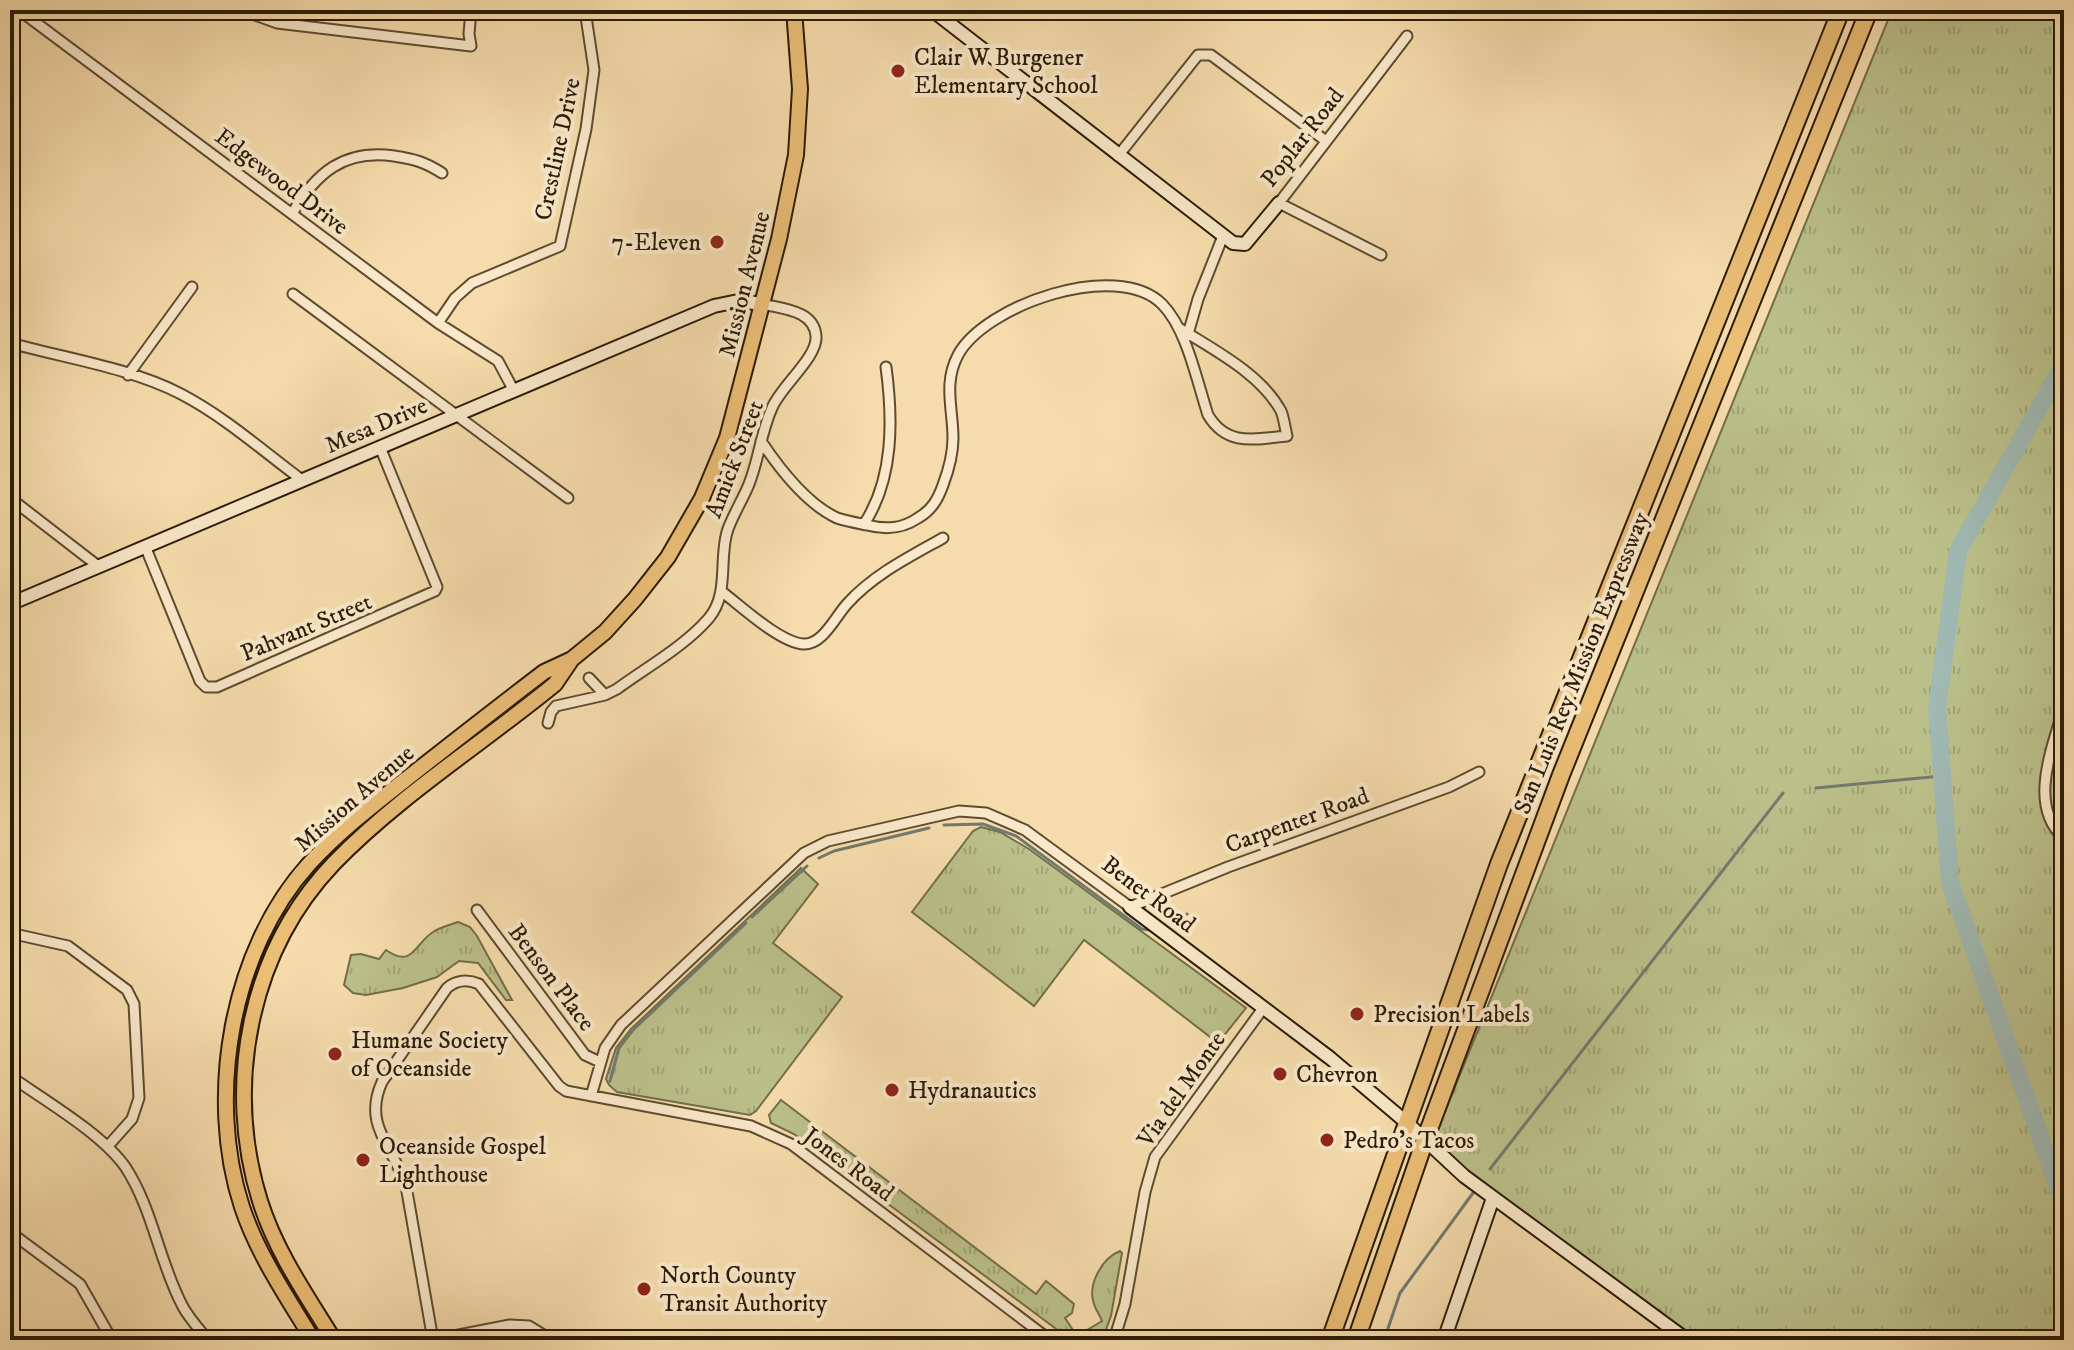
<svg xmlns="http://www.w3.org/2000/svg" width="2074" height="1350" font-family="'IM FELL DW Pica',serif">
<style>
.grass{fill:url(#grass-tufts);stroke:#736e49;stroke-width:2}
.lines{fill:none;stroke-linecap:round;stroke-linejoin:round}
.stream{stroke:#717a6f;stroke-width:3}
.river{stroke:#a0b9b3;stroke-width:18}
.street-casing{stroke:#5e4b31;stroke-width:13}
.secondary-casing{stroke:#2b1b08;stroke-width:16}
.primary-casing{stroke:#2b1b08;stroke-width:18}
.highway-casing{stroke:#2b1b08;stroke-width:20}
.street{stroke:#f9e8c9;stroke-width:9}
.secondary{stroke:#f9e8c9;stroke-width:12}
.primary{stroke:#ebbe76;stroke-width:14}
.highway{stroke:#ebbe76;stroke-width:16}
.poi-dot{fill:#8f2418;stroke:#f9e8c9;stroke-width:3}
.labels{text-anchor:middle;stroke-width:8;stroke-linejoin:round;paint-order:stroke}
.poi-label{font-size:24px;fill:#2b1b08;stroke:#f9e8c9;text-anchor:start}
.street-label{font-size:24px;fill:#2b1b08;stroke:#f9e8c9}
</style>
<defs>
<pattern id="grass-tufts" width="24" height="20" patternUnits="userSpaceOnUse" patternTransform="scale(2)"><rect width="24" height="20" fill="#bbc08a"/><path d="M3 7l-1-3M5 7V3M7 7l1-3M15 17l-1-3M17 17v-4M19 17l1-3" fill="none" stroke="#a1a476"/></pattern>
</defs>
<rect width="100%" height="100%" fill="#f6dcac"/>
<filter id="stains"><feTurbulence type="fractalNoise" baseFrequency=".0025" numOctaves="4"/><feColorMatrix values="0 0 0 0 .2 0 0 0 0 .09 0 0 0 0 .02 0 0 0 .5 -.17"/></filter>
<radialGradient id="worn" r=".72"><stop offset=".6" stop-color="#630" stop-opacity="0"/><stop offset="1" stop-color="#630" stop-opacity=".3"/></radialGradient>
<path class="grass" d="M1892 10H2064V1340H1687L1431 1146Z
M981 827 1000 832 1029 849 1246 1008 1218 1043 1084 940 1034 1006 912 912 973 831Z
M801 868 818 884 773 943 842 997 756 1111 750 1115 617 1092 609 1085 606 1079 616 1048 631 1029Z
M458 922 470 927 477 936 512 1000H506L478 963 459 961 437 977 403 988 366 995 353 993 344 985 351 955 361 954 379 959 386 950C413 969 415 943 433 932 440 927 450 925 458 922Z
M781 1100 1036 1294 1046 1281 1074 1304 1072 1313 1065 1318 1077 1336 1102 1321C1100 1315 1096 1311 1094 1304 1087 1285 1102 1258 1120 1251L1122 1253 1111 1316 1102 1340H1071L794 1134 771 1123 769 1115Z"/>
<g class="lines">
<path class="stream" d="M1816 788 1941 776
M944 825 983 824 1016 836 1142 929 1149 930
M819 858 834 851 929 828
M1165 911H1175L1181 916 1187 914
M752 917 807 866
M610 1081 619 1048 633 1030 746 923
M1490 1169 1783 793
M1384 1340 1400 1293 1473 1193"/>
<path class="river" d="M2064 364 1958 551 1937 708 1950 882 2064 1204"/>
<g class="street-casing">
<path id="street" d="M19 10 438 323 498 361 513 389
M241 10 277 23 471 46 469 34 471 10
M1118 156 1198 55H1211L1326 141
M292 214C316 172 345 149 394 156 414 159 425 162 442 173
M1381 255 1279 203 1407 36
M293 294 568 498
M438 323 455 298 472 283 560 246 586 129 594 70 585 10
M1188 334 1198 299 1223 236
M10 343C65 358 131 368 181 394 225 417 263 451 302 480
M128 375 192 287
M761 441C779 468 807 504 837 518 846 521 857 523 867 525 886 530 902 529 918 518 932 510 938 499 943 485 949 469 953 455 953 438 953 409 943 383 958 355 985 305 1117 259 1162 304 1187 329 1197 382 1208 415 1227 447 1255 439 1287 436 1285 428 1284 418 1281 411 1261 374 1214 350 1179 328
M10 498 98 566
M864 524C894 479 893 419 886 367
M145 546 200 681 206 687H217L435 591 437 587 380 447
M721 591C741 606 779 642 803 644 823 645 835 617 847 604 873 575 909 557 943 538
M589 678 605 695
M2064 707C2053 746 2027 806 2064 838
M548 723 551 712 556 706 605 695 617 689C647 667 685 646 709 618 730 593 718 556 728 529 734 513 743 499 749 484 759 459 761 432 772 408 781 386 818 357 816 336 814 310 782 309 763 304
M477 910 585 1055 600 1062
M10 933 68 946 127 990 134 1004 139 1098 132 1119 108 1146
M10 1076C44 1100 103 1134 126 1168 153 1210 159 1261 182 1305 188 1317 199 1329 208 1340
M591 1096 605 1048 621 1025 804 853 828 841 959 811 986 813 1025 830 1130 907 1228 867 1449 787 1479 772
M10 1232 80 1284 112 1340
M433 1340 406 1186C394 1147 362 1126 382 1082L447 988C456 980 468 979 479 984L559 1086 566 1091 751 1126 791 1144 1050 1340
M433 1340 510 1325 529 1326 552 1340
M1114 1340 1125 1304 1145 1192 1155 1157 1264 1007"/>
</g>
<g class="secondary-casing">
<path id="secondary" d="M932 10 1233 243 1245 244 1279 203
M10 604 714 306 738 301 763 304
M1130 907 1330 1058 1406 1122 1464 1176 1687 1340
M1444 1340 1493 1198"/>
</g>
<g class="primary-casing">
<path id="primary" d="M313 1340C287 1297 258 1255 242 1207 206 1097 231 950 309 864 342 828 381 799 419 769 461 736 502 704 544 672L572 659
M334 1340C307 1296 276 1252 260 1201 224 1085 249 952 334 863 399 796 483 743 555 684L572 659 605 632 635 599 668 557 702 498 727 438 779 239 796 155 800 89 794 10"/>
</g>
<g class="highway-casing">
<path id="highway" d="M1330 1340 1499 864 1841 10
M1356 1340 1425 1140 1561 775 1869 10"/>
</g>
<use href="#street" class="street"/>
<use href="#secondary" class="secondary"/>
<use href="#primary" class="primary"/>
<use href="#highway" class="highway"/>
</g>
<g class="poi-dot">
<circle cx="898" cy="71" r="8"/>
<circle cx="717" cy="242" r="8"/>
<circle cx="1357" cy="1014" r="8"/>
<circle cx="335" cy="1054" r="8"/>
<circle cx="1280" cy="1074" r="8"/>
<circle cx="892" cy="1090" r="8"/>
<circle cx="1327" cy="1140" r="8"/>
<circle cx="363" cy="1160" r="8"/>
<circle cx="644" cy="1289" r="8"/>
</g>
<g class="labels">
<g class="poi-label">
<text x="914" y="65">Clair W Burgener<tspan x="914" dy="28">Elementary School</tspan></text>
<text x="701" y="250" text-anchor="end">7-Eleven</text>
<text x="1373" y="1022">Precision Labels</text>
<text x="351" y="1048">Humane Society<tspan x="351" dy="28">of Oceanside</tspan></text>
<text x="1296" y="1082">Chevron</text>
<text x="908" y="1098">Hydranautics</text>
<text x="1343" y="1148">Pedro's Tacos</text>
<text x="379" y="1154">Oceanside Gospel<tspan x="379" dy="28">Lighthouse</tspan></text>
<text x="660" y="1283">North County<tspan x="660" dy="28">Transit Authority</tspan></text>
</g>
<g class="street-label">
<text transform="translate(1302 137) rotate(-52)" y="8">Poplar Road</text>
<text transform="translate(557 149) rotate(-78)" y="8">Crestline Drive</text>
<text transform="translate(282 181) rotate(37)" y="8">Edgewood Drive</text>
<text transform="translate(744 284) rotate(-76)" y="8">Mission Avenue</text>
<text transform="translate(376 425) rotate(-23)" y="8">Mesa Drive</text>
<text transform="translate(734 459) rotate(-69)" y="8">Amick Street</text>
<text transform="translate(306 627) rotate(-23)" y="8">Pahvant Street</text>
<text transform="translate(1581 663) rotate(-68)" y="8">San Luis Rey Mission Expressway</text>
<text transform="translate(354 798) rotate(-41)" y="8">Mission Avenue</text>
<text transform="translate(1297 820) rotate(-20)" y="8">Carpenter Road</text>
<text transform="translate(1149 894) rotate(37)" y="8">Benet Road</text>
<text transform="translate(552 977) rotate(53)" y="8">Benson Place</text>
<text transform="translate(1181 1089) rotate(-55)" y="8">Via del Monte</text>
<text transform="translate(849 1164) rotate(37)" y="8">Jones Road</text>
</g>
</g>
<rect width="2074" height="1350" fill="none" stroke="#f6dcac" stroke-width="40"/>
<rect x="12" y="12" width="2050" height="1326" fill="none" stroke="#2b1b08" stroke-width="4"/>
<rect x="20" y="20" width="2034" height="1310" fill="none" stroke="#2b1b08" stroke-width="2"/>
<rect width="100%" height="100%" filter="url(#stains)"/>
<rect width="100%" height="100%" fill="url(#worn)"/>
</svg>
